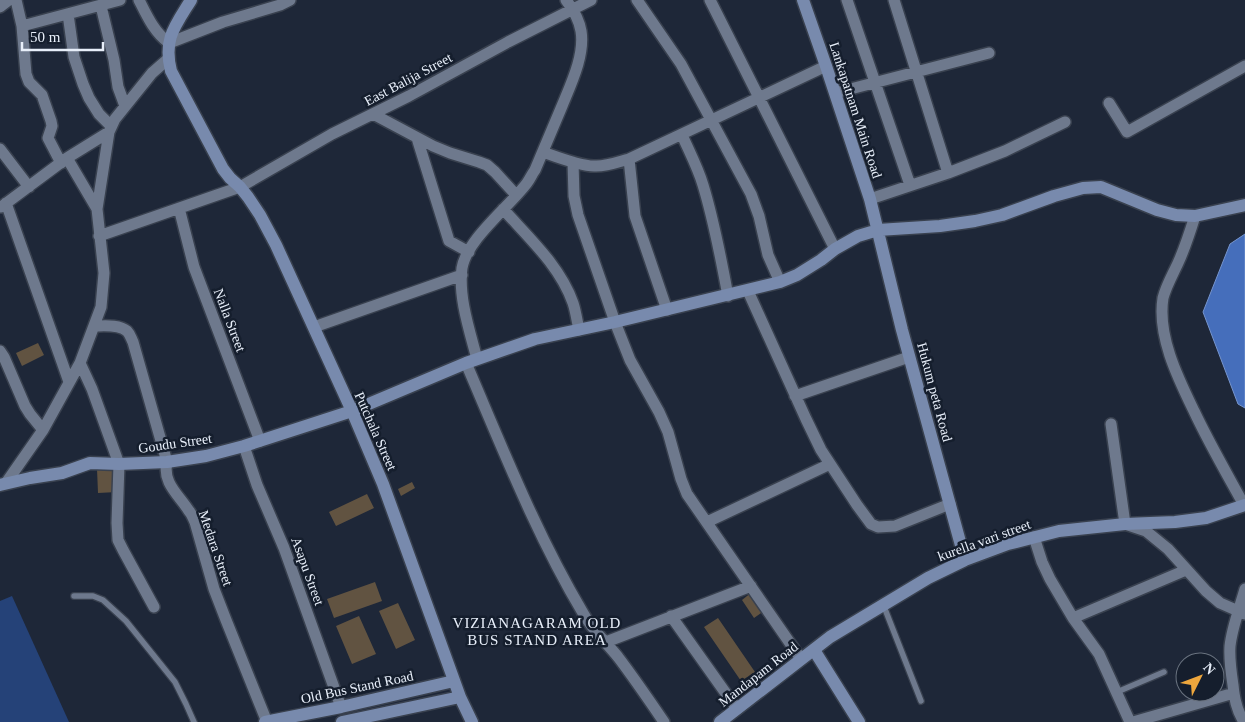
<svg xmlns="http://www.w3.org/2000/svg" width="1245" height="722" font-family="Georgia,serif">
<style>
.green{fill:#254278}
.water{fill:#456ebb;stroke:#7695ce}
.building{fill:#615341}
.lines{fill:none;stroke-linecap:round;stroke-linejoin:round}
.lane-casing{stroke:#39414f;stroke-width:8}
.street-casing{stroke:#39414f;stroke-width:14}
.secondary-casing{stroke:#39414f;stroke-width:15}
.lane{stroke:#6e798d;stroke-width:5.5}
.street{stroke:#6e798d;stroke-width:11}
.secondary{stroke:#788aad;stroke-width:12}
.labels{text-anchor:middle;stroke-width:5;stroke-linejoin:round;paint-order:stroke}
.street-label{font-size:14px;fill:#e8effa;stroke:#151e2d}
.neighbourhood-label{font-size:15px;letter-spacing:1px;fill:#e8effa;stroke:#151e2d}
</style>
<rect width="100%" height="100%" fill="#1e2738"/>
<path class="green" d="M12 596 69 722H0V601Z"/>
<path class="water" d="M1245 234V408L1238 404 1203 312 1230 244Z"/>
<path class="building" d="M38 343 44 355 22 366 16 353Z
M116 468 117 492 98 493 97 469Z
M412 482 415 488 401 496 398 489Z
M367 494 374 508 336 526 329 512Z
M375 582 382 601 334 618 327 599Z
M752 592 764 611 754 618 742 600Z
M398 603 415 640 396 649 379 611Z
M359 616 376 654 352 664 336 626Z
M718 618 755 672 741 681 704 627Z"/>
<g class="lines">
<g class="lane-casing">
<path id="lane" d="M74 596H93L103 600 126 621 175 682 186 704 194 722
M883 604 921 701
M1117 692 1164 672"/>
</g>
<g class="street-casing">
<path id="street" d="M16 0 22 26 26 74 29 82 42 95 51 121 52 126 48 138 61 163
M139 0C147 16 154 32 169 43L223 22 280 5 290 0
M637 0 681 64 751 194 759 216 768 255 780 282
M710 0 835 249
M847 0 910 185
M894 0 948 173
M101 6 114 60 118 87 125 106
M0 7 9 0
M68 14 74 57 83 84 89 98 99 114 111 126
M22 26 120 0
M835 93 989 53
M1109 103 1127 132 1245 66
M373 114 433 146 450 153 479 162 487 165 495 172 516 195
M682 135C689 151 698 168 703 185 714 221 721 258 728 296
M417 138 449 241 469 252
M0 149 29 187
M543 152C557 157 580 166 594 166 605 167 618 162 629 159L826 66
M67 158 97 209
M629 159 635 216 667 310
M573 162 574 196 578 215 615 322 630 360 659 412 668 432 681 479 687 494 801 659
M870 199 948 173 1005 151 1065 122
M6 203 69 382
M1 207 67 158 109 132
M179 208 194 267 260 441
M503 209C529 238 560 266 573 303 576 312 577 321 579 330
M1195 216C1190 232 1185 248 1178 263 1173 274 1166 286 1163 298 1157 336 1178 378 1194 411 1209 443 1227 474 1244 505
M99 236 240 187 332 134 409 96 508 42 591 0
M748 291 806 419 821 450 857 505 871 524 878 527 895 526 950 504
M94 326C103 326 119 324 127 331 130 334 131 338 133 342L167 462C162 483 179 495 189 511 192 514 193 518 195 522L214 589 226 620 267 722
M314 327 462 275
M0 351 4 357 25 406 30 414 43 430
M477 359C470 332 458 297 462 268 467 239 509 207 527 183 530 179 532 174 535 170 544 149 553 127 562 106 571 84 585 55 581 31 579 19 573 9 566 0
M80 363 92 389 119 464 117 523 118 540 123 550 154 607
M466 363C502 447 536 534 583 613 592 630 606 642 618 657 634 678 649 700 664 722
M795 396 909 357
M1111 424 1125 524 1146 531 1168 549 1206 591 1220 603 1245 614
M244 446 257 485 284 548 341 707
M6 483 43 430 80 363 101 307 104 273 97 209 109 132 115 119 152 73 168 59
M707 522 830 464
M1034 537 1042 562 1050 579 1073 618 1099 654 1130 722
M671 616 737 709
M1073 618 1186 570
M606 642 751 586
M1133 722 1234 693
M1244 722C1237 711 1234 698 1233 685 1231 672 1229 659 1230 646 1232 627 1240 607 1245 589"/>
</g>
<g class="secondary-casing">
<path id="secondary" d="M191 0C175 26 163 39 171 71L223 169 230 178 240 187 248 197 260 215 276 245 352 411 383 484 460 697 472 722
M803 0 826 66 870 199 902 330 965 560
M0 485 30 478 62 473 90 463 119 464 167 462 206 456 244 446 352 411 466 363 535 339 615 322 780 282 797 275 821 260 835 249 858 236 878 230 940 226 975 221 1002 215 1054 196 1083 188 1101 187 1157 210 1176 215 1195 216 1245 205
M814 650 859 722
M265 722 341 707 454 681
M342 722 460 697
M720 722 830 637 928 578 965 560 1008 544 1059 531 1125 524 1175 522 1206 518 1245 505"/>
</g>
<use href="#lane" class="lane"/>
<use href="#street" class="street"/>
<use href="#secondary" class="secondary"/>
</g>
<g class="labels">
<g class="street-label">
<text transform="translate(408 79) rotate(-28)" y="5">East Balija Street</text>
<text transform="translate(856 110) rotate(72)" y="5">Lankapatnam Main Road</text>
<text transform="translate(230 320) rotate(69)" y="5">Nalla Street</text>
<text transform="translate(935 392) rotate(75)" y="5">Hukum peta Road</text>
<text transform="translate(376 431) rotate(66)" y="5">Putchala Street</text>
<text transform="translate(175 443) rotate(-8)" y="5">Goudu Street</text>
<text transform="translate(984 540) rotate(-20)" y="5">kurella vari street</text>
<text transform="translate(216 548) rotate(71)" y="5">Medara Street</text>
<text transform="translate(308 571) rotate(70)" y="5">Asapu Street</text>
<text transform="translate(758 674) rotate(-38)" y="5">Mandapam Road</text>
<text transform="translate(357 687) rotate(-12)" y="5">Old Bus Stand Road</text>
</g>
<g class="neighbourhood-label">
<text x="537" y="628">VIZIANAGARAM OLD<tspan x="537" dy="17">BUS STAND AREA</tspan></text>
</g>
</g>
<g transform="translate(1200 677) rotate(48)"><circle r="24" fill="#151e2d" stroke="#69727f"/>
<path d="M0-4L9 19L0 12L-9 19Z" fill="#eea73d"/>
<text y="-8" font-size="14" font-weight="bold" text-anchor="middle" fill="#e8effa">N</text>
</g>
<path d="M22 42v8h81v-8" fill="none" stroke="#e8effa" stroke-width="2.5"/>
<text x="30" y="42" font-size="15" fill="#e8effa" stroke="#151e2d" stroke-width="4" paint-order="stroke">50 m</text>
</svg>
